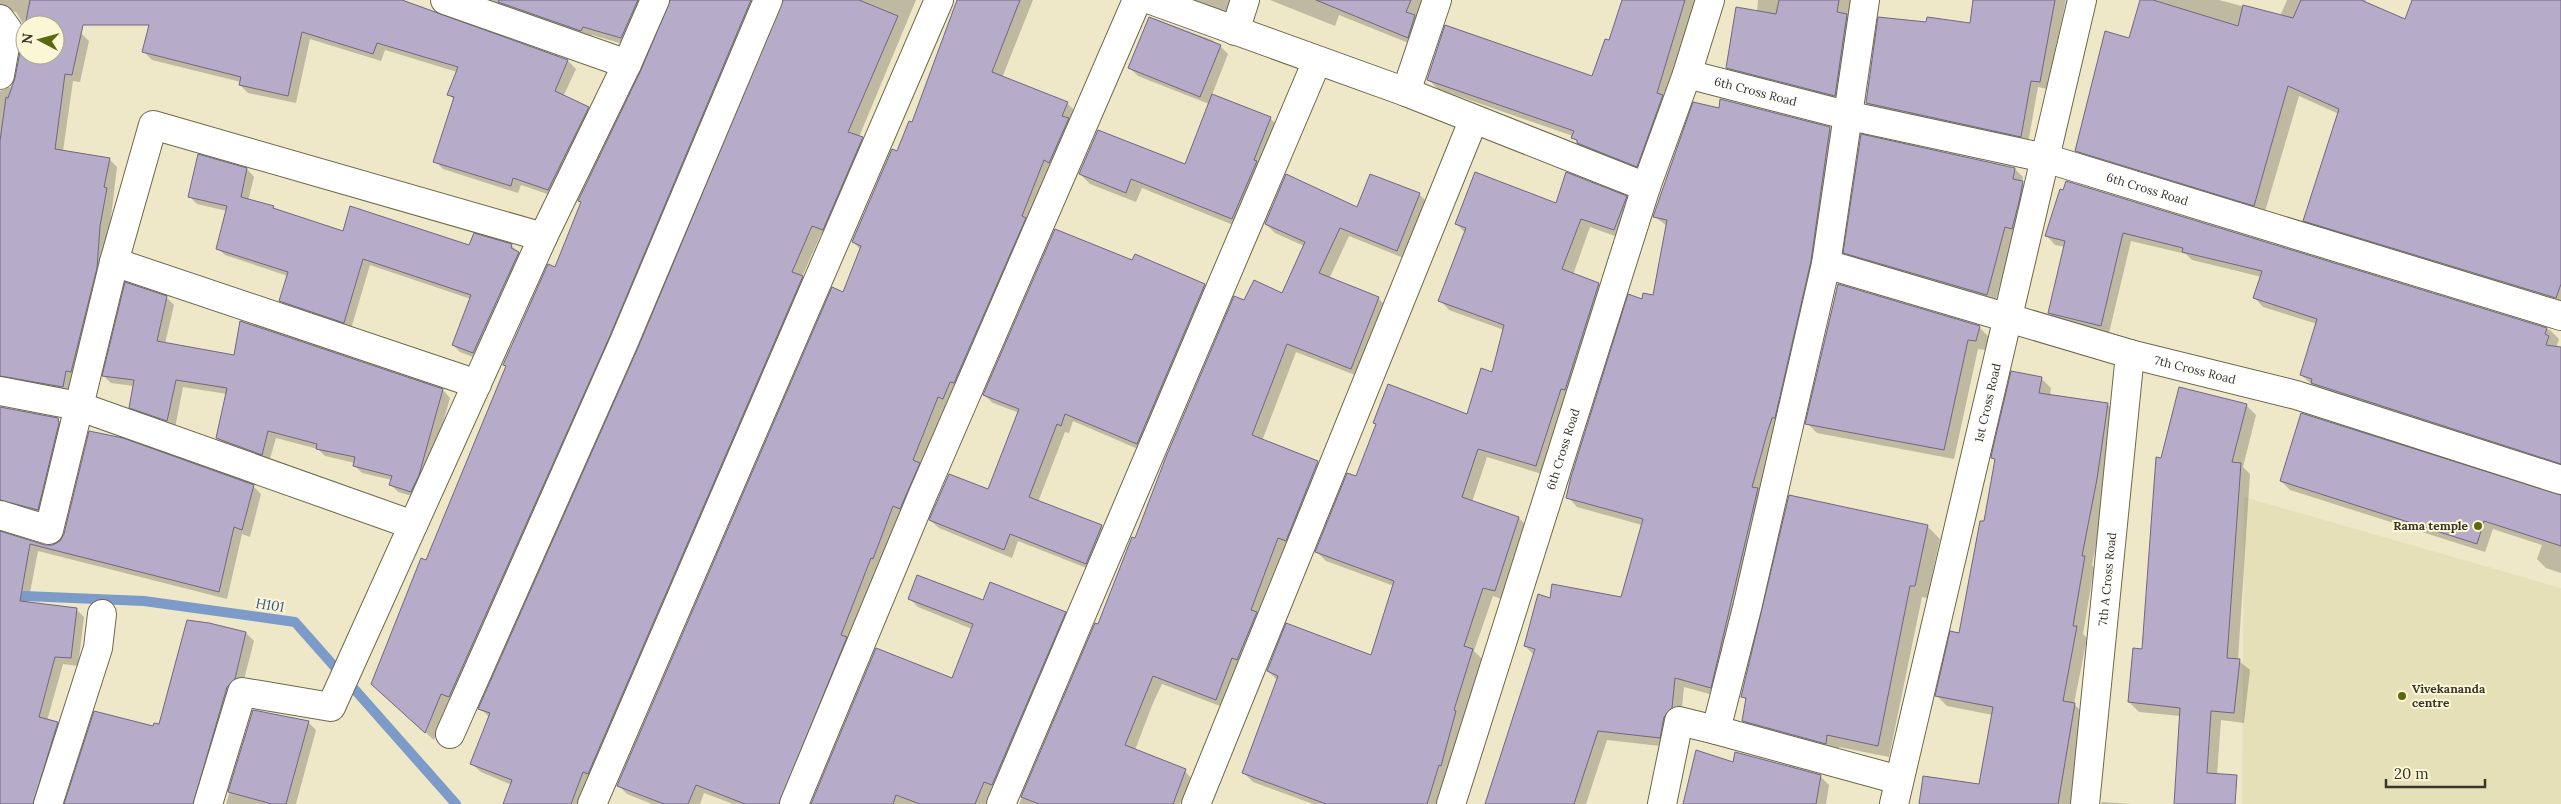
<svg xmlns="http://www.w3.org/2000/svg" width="2561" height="804" font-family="Lora,serif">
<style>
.built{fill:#e6e0b8}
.shadow{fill:#0003}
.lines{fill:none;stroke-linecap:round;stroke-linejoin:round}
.stream{stroke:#7d9bc8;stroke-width:10}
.building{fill:#b6abc8;stroke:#716681;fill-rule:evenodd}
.minor-casing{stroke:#6d684b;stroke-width:30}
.tertiary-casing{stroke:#6d684b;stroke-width:30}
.minor{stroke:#fff;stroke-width:28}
.tertiary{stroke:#fff;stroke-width:28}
.poi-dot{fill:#5b680e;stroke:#fbf6d5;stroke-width:2}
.labels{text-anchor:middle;stroke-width:4;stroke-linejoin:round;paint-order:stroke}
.street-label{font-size:12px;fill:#38362a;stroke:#fbf6d5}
.poi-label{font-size:12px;font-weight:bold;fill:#38362a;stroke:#fbf6d5;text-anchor:end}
.water-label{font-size:14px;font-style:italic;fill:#305791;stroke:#fbf6d5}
</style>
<rect width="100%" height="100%" fill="#eee8c8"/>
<path class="built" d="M2244 497 2561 588V804H2242Z"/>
<path class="shadow" d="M0 0H51L50 25H25V55H55V27L81 33 89 41 80 82 73 81 63 151 109 159 117 167 104 276 71 394 0 386V91L13 86 17 78 25 27 16 12 7 11 0 13Z
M112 0H401L568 61 576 69 563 97 588 108 596 116 556 197 521 185 518 193 443 169 435 161 454 100 449 94 457 72 385 50 381 61 310 39 296 103 248 93 240 85 241 82 152 60 144 52 152 17Z
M480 0H652L630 46 592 35 590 39Z
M671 0H764L434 740 381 693 426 561 507 367 504 364 556 269 582 204 579 201 642 71Z
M784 0H916L859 137 871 147 832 238 821 234 802 277 811 286 583 804H504L512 785 481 772 472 764 489 717 480 708 638 351Z
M959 0H1033L1002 78 1067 103 1076 112 789 804H733L704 793 700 804H652L627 794 618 785 844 294 861 250 853 242 912 123Z
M1184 0H1236L1231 17Z
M1270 0H1423L1416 17 1424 25 1416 46 1339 15 1335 26Z
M1624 0H1703L1647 175 1582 148 1573 136 1438 89 1428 79 1593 78 1609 42Z
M1758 0H1859L1844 105 1737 77 1727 67 1757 12Z
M1974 0H2066L2047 89 2038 87 2028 143 1874 110 1867 103 1927 23 1971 24Z
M2142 0H2219L2280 16 2287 0H2366L2365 3 2406 21 2413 0H2561V306L2315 231 2304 220 2339 114 2299 96 2264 215 2087 161 2077 151 2086 120 2083 118 2107 33 2130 40Z
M1150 17 1212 40 1220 46 1228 54 1212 95 1270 118 1280 128 1243 229 1142 188 1136 202 1090 184 1080 174 1186 166 1209 104 1138 76 1130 68Z
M1830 128 1839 138 1720 697 1684 687 1681 717 1669 747 1607 740 1586 804H1486L1534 655 1525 646 1551 599 1621 598 1642 525 1577 507 1568 497 1642 301 1654 297 1667 226 1654 216Z
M199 156 247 169 254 177 248 201 273 207 277 211 344 233 470 247 511 245 526 260 481 360 460 352 453 345 471 299 370 265 351 329 288 308 281 301 288 276 225 255 217 248 227 211 197 204 190 197Z
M2015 169 2023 177 2022 182 2030 190 2014 235 1995 303 1853 261 1845 252Z
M2067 182 2550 330 2559 339 2555 352 2561 354V469L2321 392 2301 375 2317 324 2263 307 2255 298 2262 277 2192 260 2186 254 2131 241 2109 333 2058 321 2049 313 2065 247 2055 245 2047 236Z
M1419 194 1428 203 1406 259 1349 236 1329 279 1378 298 1387 307 1360 377 1296 352 1262 441 1317 463 1326 471 1235 681 1231 679 1220 706 1162 684 1153 703 1135 750 1183 769 1191 778 1180 804H1019L1096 625 1099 626 1132 539 1136 540 1245 301 1283 295 1304 246 1275 233 1266 224 1358 209Z
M1626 197 1635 206 1623 239 1590 227 1573 275 1598 284 1608 294 1545 475 1487 457 1472 502 1519 518 1528 527 1504 600 1493 596 1474 651 1482 659 1439 804H1313L1253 782 1243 772 1278 681 1268 671 1372 657 1394 586 1326 561 1317 552 1357 478 1377 425 1375 423 1468 416 1493 373 1504 330 1449 310 1440 300 1465 233 1457 224 1557 204Z
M1133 261 1205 285 1213 293 1145 452 1073 421 1069 433 1065 432 1038 502 1102 527 1110 535 1094 571 1018 541 1012 558 939 528 930 520 989 491 1019 413 993 403 984 395Z
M166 297 174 305 165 344 235 357 241 322 443 390 450 398 426 483 419 498 398 492 390 484 392 480 362 473 354 465 355 463 325 456 318 449 276 438 269 462 225 446 217 438 227 394 183 387 175 428 138 415 130 407 134 386 111 383 104 376Z
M1979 327 1989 337 1986 350 1978 349 1954 459 1817 433 1807 423Z
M2041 378 2051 388 2050 396 2107 404 2117 414 2107 490 2092 565 2094 568 2083 634 2087 638 2074 704 2084 714 2071 796 2079 804H1920L1980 786 1993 715 1947 706 1937 696 1960 634 1996 461 1993 458Z
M2246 405 2256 415 2243 467 2250 474 2238 660 2250 670 2244 723 2221 720 2217 775 2231 804H2175L2180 716 2139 712 2129 702 2143 651 2162 459Z
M0 408 57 419 65 427 45 517 0 510Z
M2281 481 2561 496V573L2546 568 2537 559 2542 545 2493 529 2485 552 2290 490Z
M253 486 261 494 250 537 242 534 227 599 38 551 28 603 76 609 84 617 78 666 63 664 47 721 57 723 65 731 43 804H0V533L44 546H53Z
M1928 527 1940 539 1927 598 1922 597 1889 757 1839 747 1838 755 1755 732 1743 720 1747 701 1742 696Z
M910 599 984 602 1065 613 1074 621 996 804H812L953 680 972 629 918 607Z
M208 624 246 633 254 641 242 687 202 804H66L160 725Z
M254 711 308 722 316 730 296 804H226Z
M1734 764 1820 776 1829 785 1826 804H1684Z
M2102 802 2132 804H2101Z"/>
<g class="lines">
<path class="stream" d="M0 595 144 601 295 622 456 804"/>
</g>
<path class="building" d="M30 0H402L568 60 555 91 589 107 548 190 513 178 511 186 433 162 454 97 447 95 458 67 377 43 373 54 302 32 288 96 239 85 241 77 142 52 149 25H83L72 75 65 74 55 149 110 158 104 187 107 188 100 226 97 268 71 372 66 371 63 387 0 376V141L6 97 8 98 15 78ZM25 25H55V55H25Z
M499 0H638L621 38 583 27 581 31 498 2Z
M670 0H751L609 338 449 697 441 694 425 733 371 684 421 558 426 560 506 366 503 365 548 264 555 267 581 202 578 201 641 70Z
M783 0H859L898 16 848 132 863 137 823 230 812 226 792 272 803 276 588 774 583 772 571 804H503L512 780 470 764 490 713 478 709 637 350Z
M957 0H1020L992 72 1068 102 1062 116 1069 118 1049 163 1044 160 1022 216 1026 218 954 383 950 382 943 399 938 397 913 460 920 463 900 509 893 506 873 559 871 558 841 635 847 637 779 804H745L696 785 688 804H664L617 786 832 287 843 292 861 246 852 242 892 149 897 151 909 121 912 122Z
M1316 0H1411L1406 12 1415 15 1408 38Z
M1622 0H1685L1657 93 1663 95 1637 167 1577 143V140L1571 138 1574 131 1427 80 1445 25 1592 76 1605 39 1609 40Z
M1779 0H1839L1837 12 1847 14 1835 96 1726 68 1736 7 1776 14Z
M1973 0H2055L2040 82 2031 81 2021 137 1866 103 1878 17 1926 22 1927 17 1970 23Z
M2140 0H2153L2238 26 2243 5 2293 18 2301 0H2361L2405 19 2412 0H2561V284L2556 298 2303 221 2339 109 2288 86 2254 206 2075 151 2105 31 2129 38Z
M1149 17 1221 45 1200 97 1128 68Z
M1212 94 1271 117 1254 160 1257 161 1232 219 1131 179 1126 193 1079 174 1098 130 1185 164Z
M1720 99 1830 127 1811 261 1775 418H1772L1768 430 1752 487 1758 488 1711 688 1675 678 1672 708 1664 717 1660 738 1598 731 1574 804H1485L1535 649 1524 646 1538 594 1550 598 1552 584 1621 597 1643 519 1566 498 1571 477 1628 294 1642 299 1643 293 1653 295 1667 220 1653 217 1693 102 1719 108Z
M1861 134 2015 168 2013 179 2023 181 2019 202 2012 229 2005 227 1987 295 1843 253Z
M198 154 247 168 241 197 274 206 273 208 343 231 350 206 469 245 474 233 512 244 511 248 519 252 473 353 452 345 471 295 363 259 344 323 279 301 288 272 216 249 227 206 188 197Z
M1475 172 1556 203 1566 172 1627 196 1614 230 1581 219 1562 269 1599 283 1565 390 1561 389 1536 466 1478 449 1462 497 1519 517 1495 591 1483 588 1464 646 1473 649 1454 710 1456 711 1441 766 1439 765 1427 804H1326L1242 773 1278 676 1267 671 1286 623 1371 655 1394 581 1315 552 1347 473 1356 476 1376 424 1373 423 1388 384 1467 414 1481 368 1492 372 1504 325 1438 301 1466 228 1455 224Z
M1286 174 1357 207 1370 174 1420 193 1397 251 1340 228 1319 273 1379 297 1351 369 1287 344 1252 435 1318 461 1286 541 1278 538 1251 610 1257 612 1237 660 1232 658 1216 700 1153 676 1125 745 1186 769 1173 804H1039L1021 797 1095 623 1098 624 1132 537 1135 538 1166 457 1234 296 1244 300 1254 280 1282 293 1305 242 1265 224Z
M2066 181 2547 328 2545 334 2549 336 2546 345 2561 347V464L2311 383 2312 379 2300 375 2317 319 2253 298 2262 271 2182 252 2183 248 2123 233 2101 326 2048 313 2065 241 2045 236 2060 189 2063 190Z
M1055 229 1132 260 1135 254 1205 284 1137 444 1065 414 1061 426 1057 424 1029 497 1102 525 1086 564 1010 534 1004 550 929 520 949 474 988 489 1019 409 983 395Z
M125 282 167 296 157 341 234 355 240 321 443 389 419 475 411 492 389 485 392 476 353 466 355 457 316 449 317 444 268 431 262 455 216 438 227 388 176 380 167 421 129 408 134 380 102 376Z
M1838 284 1980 326 1976 341 1968 340 1944 450 1805 424Z
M2011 371 2042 377 2039 393 2108 403 2097 479 2082 556H2085L2073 626H2077L2063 701 2075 703 2058 804H1919L1923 776 1979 784 1993 707 1935 696 1950 631 1959 633 1980 521H1984L1995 459 1991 458 1992 452Z
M2179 387 2247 404 2232 462 2241 463 2227 658 2240 659 2234 713 2211 711 2207 773 2237 775 2235 804H2174L2180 708 2128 702 2133 648 2142 649 2156 457 2161 458Z
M0 407 58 418 59 423 38 510 0 500Z
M2301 413 2561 495V546L2484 521 2477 544 2280 481Z
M89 431 123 438 254 485 242 530 234 527 219 592 30 544 20 601 77 608 71 658 55 657 39 717 58 722 33 804H0V531L45 545H53L60 541 64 534Z
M1789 495 1928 525 1915 586H1910L1878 746 1827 735 1826 744 1742 721 1746 698 1741 697Z
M917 575 983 600 990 582 1066 612 992 785 984 782 975 804H920L896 795 893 804H811L876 648 952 678 973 624 908 599Z
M187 620 209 623 246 632 235 679 227 687 193 804H64L94 711 153 726 154 723 159 724Z
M253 710 309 721 286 804H272L228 792Z
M1696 750 1733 762 1735 752 1821 775 1816 804H1683Z"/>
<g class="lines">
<g class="minor-casing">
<g id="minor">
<path d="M445 0 627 64"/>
<path d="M1151 0 1406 92 1646 187"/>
<path d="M0 19 8 30 0 75"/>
<path d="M1235 31 1245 0"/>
<path d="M1687 74 1710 0"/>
<path d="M1406 92 1437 0"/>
<path d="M114 262 153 125 543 237"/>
<path id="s1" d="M1826 264 2130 354 2296 395 2561 480"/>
<path d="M0 391 78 406 413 525"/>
<path d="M0 515 49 530 114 262 477 384"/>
<path d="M1716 730 1899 780"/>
<path d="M450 734 623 344 768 0"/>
<path d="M48 804 98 648 102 614"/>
<path d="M592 804 939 0"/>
<path d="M794 804 923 494 1137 0"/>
<path d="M1001 804 1317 61"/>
<path d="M1196 804 1473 121"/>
<path id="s2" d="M1451 804 1646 187 1687 74 1846 115 2045 158 2561 316"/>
<path d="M1662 804 1679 721 1716 730 1747 608 1826 264 1865 0"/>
<path id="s3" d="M1894 804 2082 0"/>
<path id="s4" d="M2085 804 2130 354"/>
</g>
</g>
<g class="tertiary-casing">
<path id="tertiary" d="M208 804 242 692 331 707 543 237 627 64 655 0"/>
</g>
<use href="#minor" class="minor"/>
<use href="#tertiary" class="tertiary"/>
</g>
<g class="poi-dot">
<circle cx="2478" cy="526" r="5"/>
<circle cx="2402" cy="696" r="5"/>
</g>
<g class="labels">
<g class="street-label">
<text dy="4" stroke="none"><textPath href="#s2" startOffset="838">6th Cross Road</textPath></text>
<text dy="4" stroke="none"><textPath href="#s2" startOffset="1242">6th Cross Road</textPath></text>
<text dy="4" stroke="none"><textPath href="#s1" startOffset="384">7th Cross Road</textPath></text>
<text dy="4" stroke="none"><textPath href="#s3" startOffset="412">1st Cross Road</textPath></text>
<text dy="4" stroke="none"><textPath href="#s2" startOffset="372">6th Cross Road</textPath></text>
<text dy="4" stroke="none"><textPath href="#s4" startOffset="226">7th A Cross Road</textPath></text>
</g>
<g class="poi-label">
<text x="2468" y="530">Rama temple</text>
<text x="2412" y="693" text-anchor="start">Vivekananda<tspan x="2412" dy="14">centre</tspan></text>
</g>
<g class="water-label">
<text transform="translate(270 605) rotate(8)" y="5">H101</text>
</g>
</g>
<g transform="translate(40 40) rotate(276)"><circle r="24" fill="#fbf6d5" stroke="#ada991"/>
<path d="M0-4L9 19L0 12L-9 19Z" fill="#5b680e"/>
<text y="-8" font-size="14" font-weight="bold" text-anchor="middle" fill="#38362a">N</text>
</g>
<path d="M2386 779v8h99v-8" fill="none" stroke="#38362a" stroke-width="2.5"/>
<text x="2394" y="779" font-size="15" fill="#38362a" stroke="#fbf6d5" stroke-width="4" paint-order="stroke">20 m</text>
</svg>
